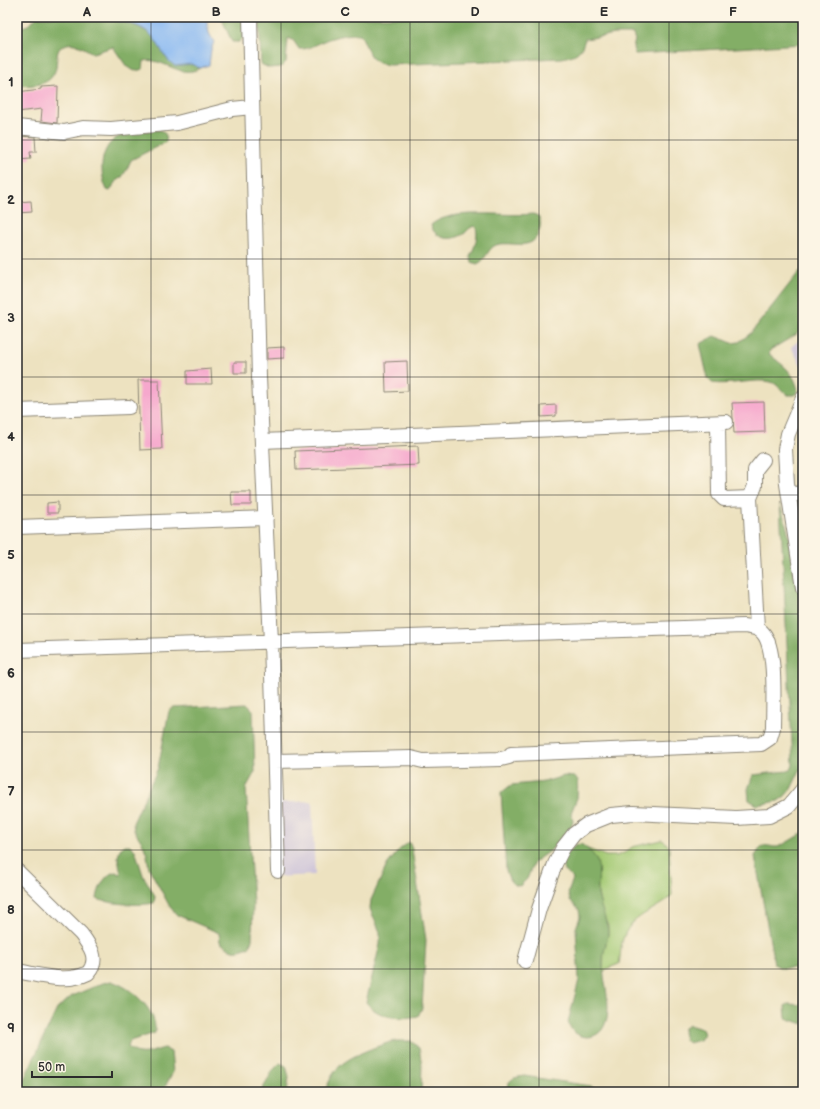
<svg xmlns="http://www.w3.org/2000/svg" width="820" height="1109" font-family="'Balsamiq Sans',sans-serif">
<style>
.industrial{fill:#c9bfd7}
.green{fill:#a4ca75;stroke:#687a50}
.forest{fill:#83ae66;stroke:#576c48}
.water{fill:#87b8f3;stroke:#59728f}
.building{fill:#f6a8cd}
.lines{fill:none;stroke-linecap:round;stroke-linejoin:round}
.minor-casing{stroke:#8c8676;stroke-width:16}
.minor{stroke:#fff;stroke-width:14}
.grid{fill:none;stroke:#2b2b2b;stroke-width:1;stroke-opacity:0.55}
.neatline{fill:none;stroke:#2b2b2b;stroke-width:1.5}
.grid-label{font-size:13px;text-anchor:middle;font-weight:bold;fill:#2b2b2b}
</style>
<rect width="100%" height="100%" fill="#fcf5e5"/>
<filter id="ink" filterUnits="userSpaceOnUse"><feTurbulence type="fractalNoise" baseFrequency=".025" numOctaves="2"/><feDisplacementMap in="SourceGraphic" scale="8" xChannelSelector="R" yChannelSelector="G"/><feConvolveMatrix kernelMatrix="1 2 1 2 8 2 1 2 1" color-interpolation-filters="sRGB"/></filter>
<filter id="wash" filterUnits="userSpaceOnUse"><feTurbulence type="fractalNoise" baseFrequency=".012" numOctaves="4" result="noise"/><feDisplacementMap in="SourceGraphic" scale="16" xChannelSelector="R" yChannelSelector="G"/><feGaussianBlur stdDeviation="0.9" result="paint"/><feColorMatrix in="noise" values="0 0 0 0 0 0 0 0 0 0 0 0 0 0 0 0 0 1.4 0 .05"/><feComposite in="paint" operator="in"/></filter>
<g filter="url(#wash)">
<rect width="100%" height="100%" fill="#ede2c0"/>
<path class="industrial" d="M803 337V369L791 347Z
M312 801 315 875 274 877 271 803Z"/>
<path class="green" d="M662 840 665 842 669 847 672 895C655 913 630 913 622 942 620 949 621 957 619 964L606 969 603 974 604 946 608 934V926L602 913 598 893 596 860 588 849 606 856H617L626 852 632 847Z"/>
<path class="forest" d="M37 17C67 17 126 14 150 34 157 40 162 51 168 59L191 64 200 68C181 80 163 57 144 61L143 69 135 71 127 67 113 47 93 53C79 46 71 38 59 49 56 56 57 62 56 68 51 87 33 85 17 86V72L21 69V52L17 42V29L28 25Z
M221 17H243V38L239 42H232Z
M259 17H803V44L635 54 633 48 635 40 633 34H616L585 39C581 53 576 55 562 58L389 65C365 61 371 52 360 34 350 34 341 35 332 38 320 41 311 50 299 49L293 40 288 38 286 62 281 67 269 68 261 64Z
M160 130C166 133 167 136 166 142L131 160 127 169 122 177 116 181 110 191 107 190C97 169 101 140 126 134 137 131 149 131 160 130Z
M533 214 538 216C541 221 541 225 539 231 533 253 512 240 496 245 487 249 486 261 477 264L472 262 470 257C474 249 480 234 475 226 470 227 469 229 465 233 453 242 435 240 431 225 451 207 505 217 533 214Z
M799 272H803V327L797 334 770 350 769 354C782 365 794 371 798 390L795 395H788C782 392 777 383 771 382 758 378 728 386 712 383L708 379 700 344 715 336 732 343 739 342 751 333Z
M780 504 789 535 798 588 803 661V764L791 789 784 797 778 801 757 805 749 800 748 789 753 775 787 771 791 770 793 765Z
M247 704 253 710 255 772 246 788 253 904 252 940 249 947C235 952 232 952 220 942L219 933 177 915 170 907 149 868 147 855 143 844 134 830 133 823 158 768 169 711 174 708Z
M564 776 574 777 578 780 577 798 571 813 573 821 570 829 552 849 534 862 527 879 520 886C510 885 509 879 506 870L501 793 511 785 544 782Z
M803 833V968H781L774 964 755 856 761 847C767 844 770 847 777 847 782 846 797 836 803 833Z
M409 842 412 849 426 940 422 1008 418 1016C399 1020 378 1018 366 1002L380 944V932L370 909 371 900 387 865 399 850Z
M581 844C587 848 593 853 596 859 601 869 597 884 598 895 600 905 609 927 608 934 607 943 603 951 603 960 602 981 613 1005 605 1024 598 1043 573 1040 568 1022L579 980 576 928 580 917 579 910 570 900 568 893 573 879C571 876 566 873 564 870 558 859 571 846 581 844Z
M125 845H130L135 850 143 875 155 896 154 903C142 906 109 904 97 899 98 889 105 873 116 872L121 875 118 857 120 849Z
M111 981C131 987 158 1010 155 1033L130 1041 128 1047C140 1058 150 1052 164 1048L171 1052 173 1072 162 1092H18L57 1009 72 996 103 983Z
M788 1004 803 1005V1024L786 1018 785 1006Z
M689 1025 702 1029 704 1034 700 1040 689 1043 685 1040 683 1032 684 1028Z
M394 1041H411L419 1048 422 1065 421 1092H325C328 1084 331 1076 336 1070 347 1056 378 1046 394 1041Z
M280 1063 286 1066 289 1077 287 1092H261L273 1070Z
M524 1076 591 1086 599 1092H508L509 1082 514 1078Z"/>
<path class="water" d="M92 17H206L209 33 214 42 211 50 209 65 200 68 191 64 175 66C164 59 160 45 152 36 139 21 110 20 92 17Z"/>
<g id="blocks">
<path class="building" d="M58 86 57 123 41 121 42 109 17 112V92L41 89V87Z
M17 136 35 137 36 152H30L31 159 17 160Z
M31 201 32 212 17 213V202Z
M284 347V358L267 359V348Z
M407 361 408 391 386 392 385 362Z
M234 362H246V373H234Z
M211 369 212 384H187V371Z
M138 380H159L162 449 140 450Z
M764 402 765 432 734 433 732 403Z
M556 405V416L541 417V406Z
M418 446 419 465 296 470 295 451Z
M231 492H251V505H232Z
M58 502V513H47V503Z"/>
</g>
</g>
<g filter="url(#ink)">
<use href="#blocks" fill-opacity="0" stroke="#8c8676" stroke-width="1"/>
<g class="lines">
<g class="minor-casing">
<path id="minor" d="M250 17 259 377 271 642 278 871
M17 127 64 132 83 128 111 129 177 123 232 109 252 107
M803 398 788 434 785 449 787 484 803 587
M17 411 129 407
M718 423 719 494 724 499 750 498 757 628
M262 441 726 422
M789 495 803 493
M750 498 755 486V470L763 460
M17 527 266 518
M17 650 743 626C750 627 758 627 763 633 777 649 773 706 773 728L770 738 761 744 511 754 509 757 501 759 423 761 411 758 275 761
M17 871 81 934C90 946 100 959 88 973 66 984 40 975 17 971
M525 961 539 909 555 864 563 848 574 834 586 825 611 815 633 813 736 818 769 816 789 806 803 789"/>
</g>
<use href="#minor" class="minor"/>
</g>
</g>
<path class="grid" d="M151 17V1092M281 17V1092M410 17V1092M539 17V1092M669 17V1092M17 140H803M17 259H803M17 377H803M17 495H803M17 614H803M17 732H803M17 850H803M17 969H803"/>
<rect width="820" height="1109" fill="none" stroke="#fcf5e5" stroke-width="44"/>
<path d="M32 1071v6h80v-6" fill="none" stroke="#2b2b2b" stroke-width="2"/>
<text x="38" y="1071" font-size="12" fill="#2b2b2b" stroke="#fcf5e5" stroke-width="3" paint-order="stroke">50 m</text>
<rect x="22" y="22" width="776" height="1065" class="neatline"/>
<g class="grid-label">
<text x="87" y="16">A</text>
<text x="216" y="16">B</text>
<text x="345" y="16">C</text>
<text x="475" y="16">D</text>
<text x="604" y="16">E</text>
<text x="733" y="16">F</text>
<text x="11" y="86">1</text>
<text x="11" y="204">2</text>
<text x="11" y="322">3</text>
<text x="11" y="441">4</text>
<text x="11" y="559">5</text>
<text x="11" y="677">6</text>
<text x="11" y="796">7</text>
<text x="11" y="914">8</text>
<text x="11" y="1032">9</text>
</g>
</svg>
